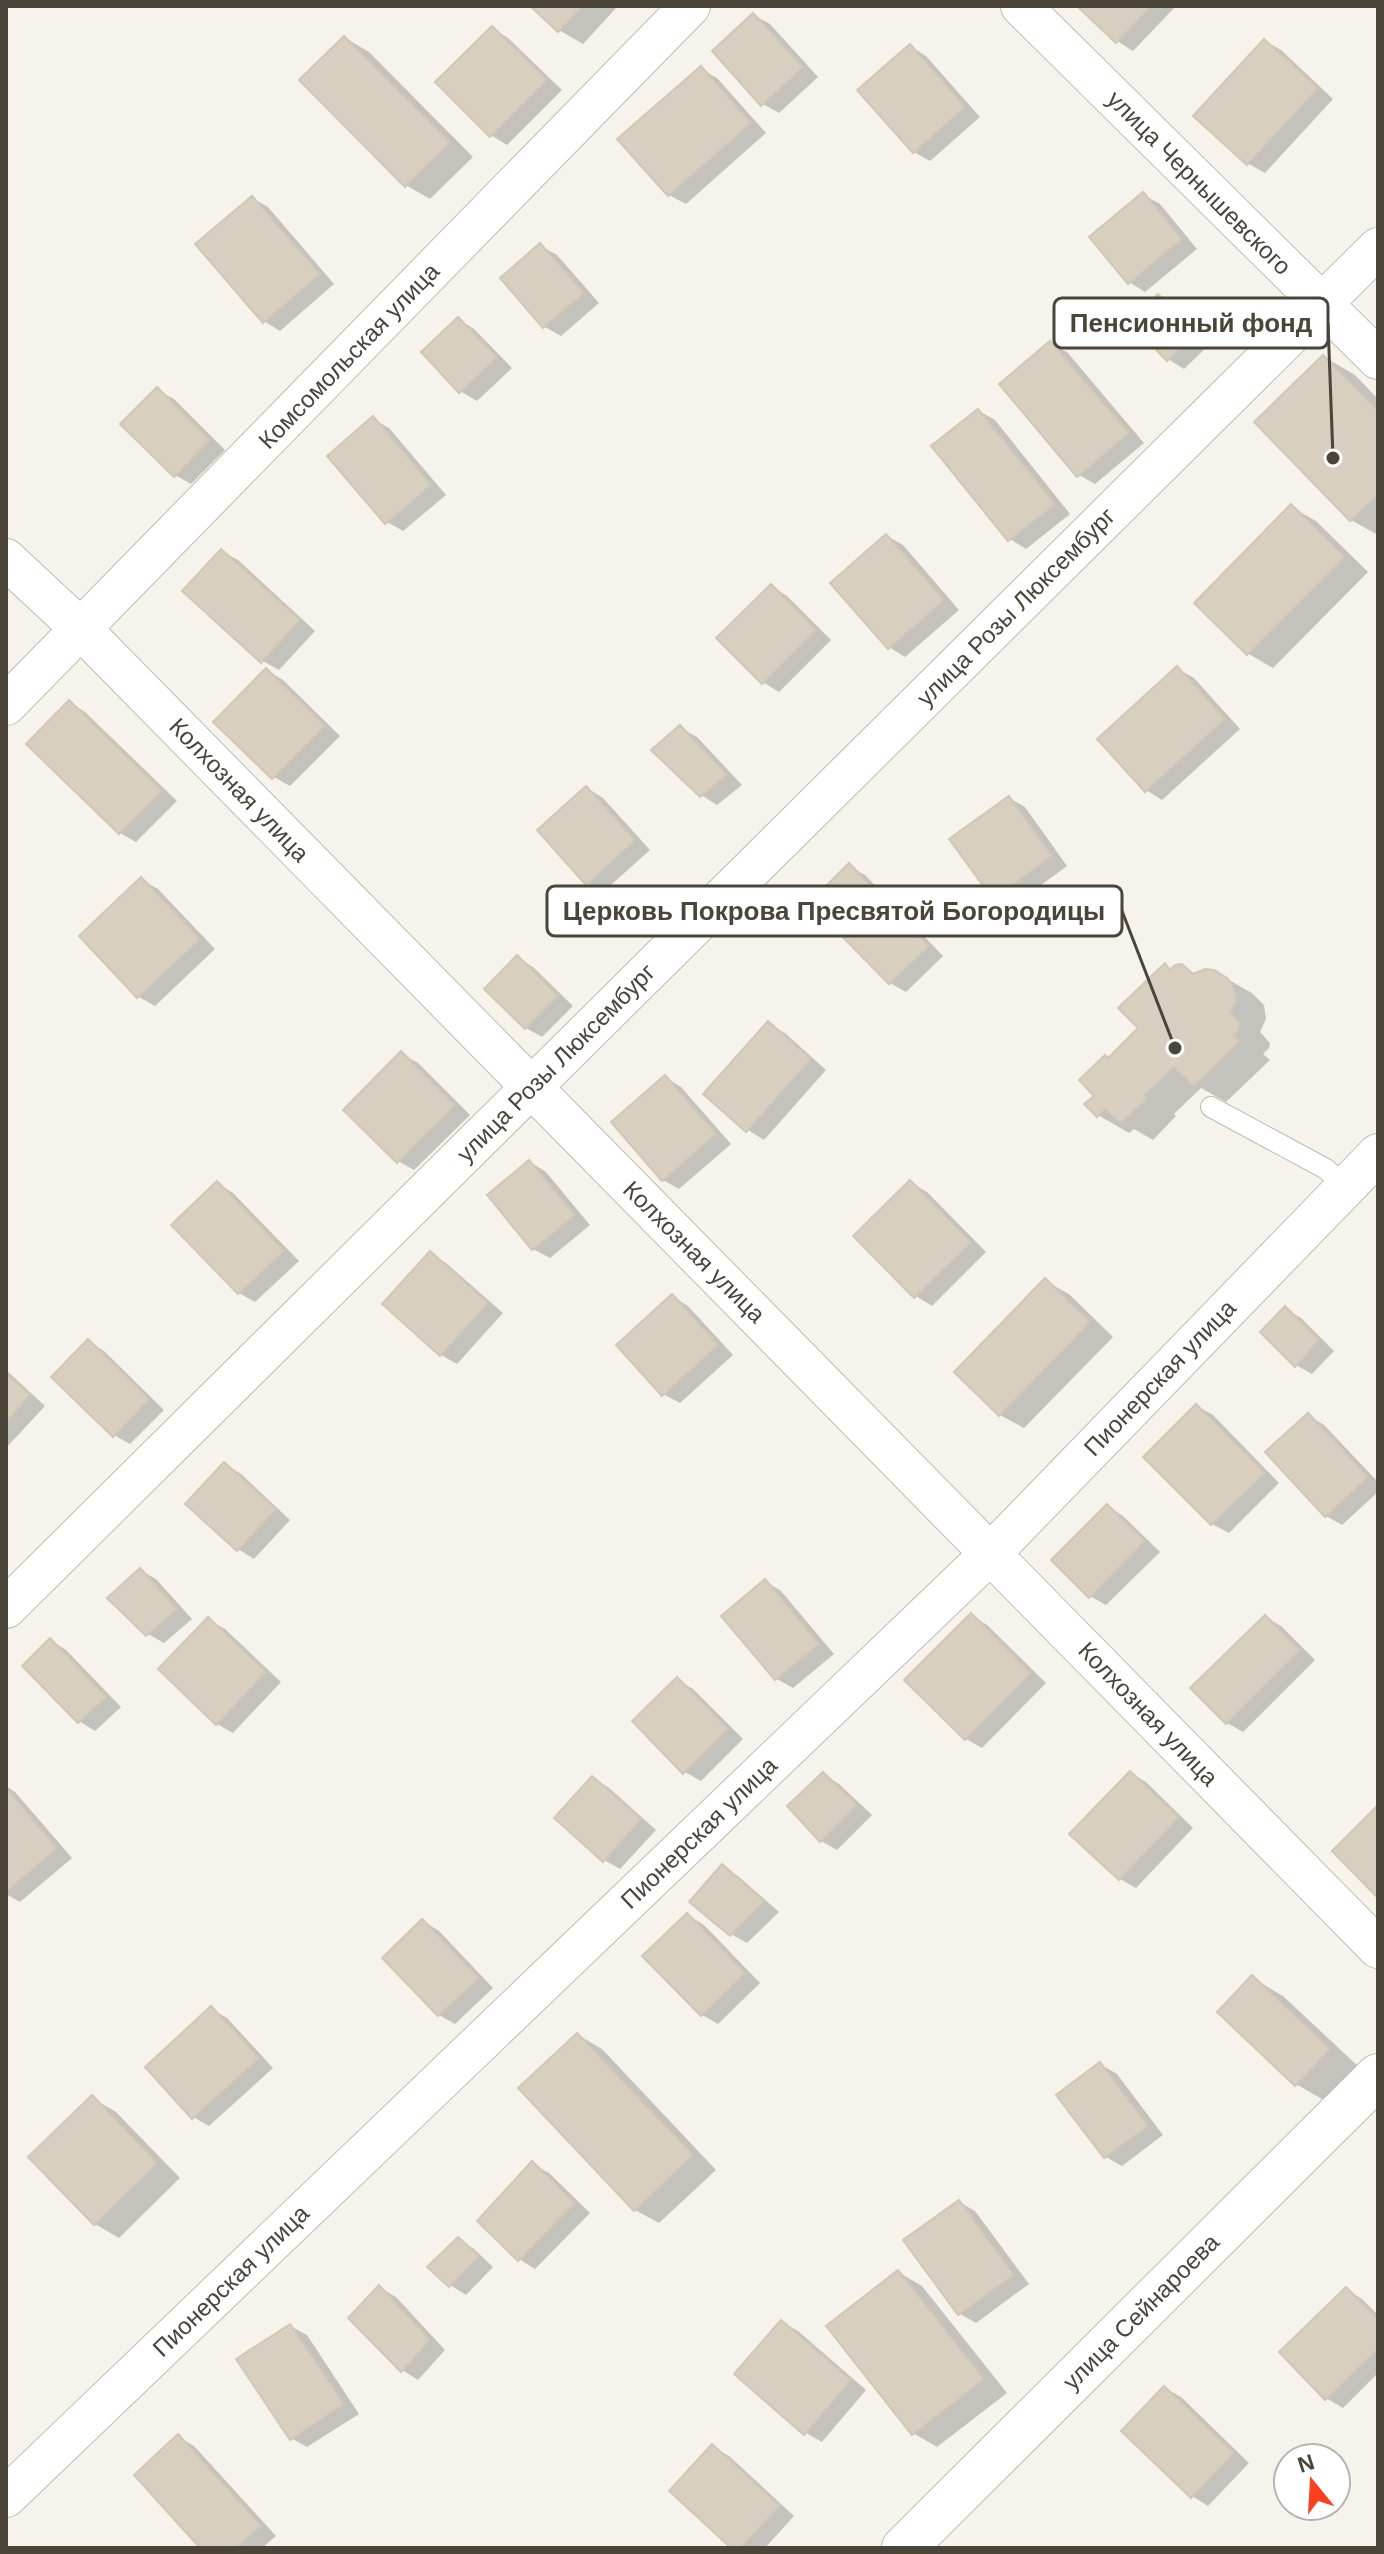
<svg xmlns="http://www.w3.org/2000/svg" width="1384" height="2554" font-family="Helvetica,sans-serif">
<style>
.shadow{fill:#0003}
.building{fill:#d8cfc1;stroke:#d3c7b4;stroke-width:2}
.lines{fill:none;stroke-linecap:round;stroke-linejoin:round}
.service-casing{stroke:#c2bbae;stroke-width:22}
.minor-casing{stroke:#c2bbae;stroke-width:42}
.tertiary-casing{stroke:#c2bbae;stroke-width:46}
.service{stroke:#fff;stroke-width:20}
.minor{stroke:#fff;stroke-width:40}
.tertiary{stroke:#fff;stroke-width:44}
.labels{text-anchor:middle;stroke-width:6;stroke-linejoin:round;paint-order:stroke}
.street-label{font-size:24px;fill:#4b4439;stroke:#fff}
.leader{fill:none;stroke:#4b4439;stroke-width:3}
.callout-dot{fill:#4b4439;stroke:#fff;stroke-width:3}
.callout{fill:#fff;stroke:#4b4439;stroke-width:3}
.callout-label{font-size:26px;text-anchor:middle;font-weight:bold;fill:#4b4439}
</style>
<rect width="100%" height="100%" fill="#f6f3ec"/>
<path class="shadow" d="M533 6H618L583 44 559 30Z
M1080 6H1176L1133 51 1117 41Z
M753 15 770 24 818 77 779 113 763 104Z
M492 28 508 38 562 90 507 145 491 135Z
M345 38 369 52 473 157 430 199 406 185Z
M1265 41 1281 50 1333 99 1265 173 1249 164 1196 115Z
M910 46 926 56 980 117 930 161 914 152 860 90Z
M701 69 717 78 766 133 686 204 669 195 620 139Z
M1144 195 1160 204 1197 249 1145 292 1129 282Z
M252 198 268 207 334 284 280 331 264 321Z
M541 246 557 255 599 303 561 336 545 327 503 278Z
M1158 296 1174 306 1212 342 1184 369 1168 359Z
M458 319 474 329 512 368 477 401 460 391Z
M1050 343 1067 352 1144 443 1095 484 1079 475Z
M1324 357 1355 375 1378 399V535L1351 520Z
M157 390 174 399 225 450 191 484 175 475Z
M979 411 995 420 1070 514 1026 549 1010 539Z
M373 419 389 428 446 495 403 531 387 522Z
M1291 507 1316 521 1368 572 1273 668 1249 654 1197 603Z
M887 536 903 545 959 610 905 657 889 647Z
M221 551 238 560 315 631 279 670 263 661Z
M771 586 787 596 831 640 779 692 763 682Z
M1178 669 1194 678 1240 729 1162 800 1146 790Z
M267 670 283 680 340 736 290 786 274 777Z
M69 702 85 712 177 801 136 842 120 833 29 743Z
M680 728 697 737 742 785 717 805 701 795Z
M587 788 603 798 650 850 603 892 587 883Z
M1009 798 1025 807 1067 866 1011 907 995 898 952 839Z
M849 866 865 875 943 956 906 992 890 983Z
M142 880 158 889 215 949 155 1006 139 997 82 936Z
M517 958 533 967 573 1006 542 1037 526 1028Z
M1165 966 1173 970 1182 966 1197 975H1220L1252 993 1264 1005 1266 1019 1260 1032 1270 1043 1269 1048 1263 1054 1270 1060 1226 1102 1201 1088 1174 1114 1176 1116 1153 1140 1134 1129 1129 1133 1098 1115 1096 1096 1109 1060 1140 1028Z
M768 1024 785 1033 826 1070 764 1140 748 1130 706 1094Z
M402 1054 418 1063 470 1115 414 1170 398 1161Z
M665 1077 681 1087 731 1144 679 1189 663 1180Z
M530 1162 546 1172 590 1225 550 1258 533 1249Z
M217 1183 233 1193 299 1261 255 1302 239 1293Z
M911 1183 927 1192 986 1252 932 1306 916 1296Z
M430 1253 446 1263 503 1313 457 1364 441 1355 384 1304Z
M1045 1281 1069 1294 1113 1337 1024 1428 1000 1415Z
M672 1296 688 1306 733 1355 680 1403 663 1394Z
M1285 1309 1301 1318 1334 1351 1312 1374 1296 1365Z
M88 1342 104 1351 164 1410 130 1444 114 1435Z
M6 1370 45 1406 6 1448Z
M1197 1406 1213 1415 1279 1483 1229 1533 1212 1524Z
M1308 1415 1324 1425 1378 1482V1492L1342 1525 1326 1516Z
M225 1464 241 1474 290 1520 254 1559 238 1549Z
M1107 1506 1123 1516 1160 1552 1106 1605 1090 1596Z
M140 1570 156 1579 192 1619 164 1643 148 1634Z
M765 1581 781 1591 834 1654 793 1688 777 1679 724 1616Z
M971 1615 987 1625 1046 1683 982 1748 966 1739Z
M1265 1617 1281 1626 1315 1660 1243 1732 1227 1723Z
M208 1620 225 1629 281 1682 233 1733 217 1724Z
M50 1640 66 1650 121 1707 95 1731 79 1721Z
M677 1680 693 1689 743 1739 701 1781 685 1772Z
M1130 1773 1146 1782 1193 1828 1136 1888 1120 1879Z
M823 1774 839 1784 872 1815 837 1850 821 1841Z
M592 1778 608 1787 656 1830 620 1869 604 1860Z
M6 1786 15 1792 72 1858 20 1902 6 1894Z
M722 1867 738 1876 779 1912 747 1943 731 1934Z
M688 1915 704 1925 760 1983 718 2024 702 2015Z
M423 1921 439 1931 493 1988 455 2024 439 2015Z
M1252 1978 1283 1996 1360 2068 1327 2102 1296 2084Z
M211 2009 227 2018 273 2068 209 2126 193 2117Z
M578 2035 602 2049 716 2170 659 2223 635 2210Z
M1100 2064 1117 2074 1163 2135 1122 2166 1106 2157 1059 2095Z
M92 2098 116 2112 180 2178 119 2238 95 2224Z
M533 2164 549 2173 590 2213 535 2269 519 2259Z
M959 2202 975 2211 1029 2284 976 2323 960 2314Z
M458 2239 474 2249 493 2267 466 2295 450 2285Z
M898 2272 922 2286 1007 2393 937 2447 913 2433Z
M380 2288 396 2297 445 2350 418 2380 402 2370Z
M1346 2289 1362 2299 1378 2315V2373L1343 2408 1326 2398Z
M782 2322 798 2331 866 2390 822 2442 806 2433Z
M290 2326 307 2335 359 2414 307 2447 291 2438Z
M1165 2388 1181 2397 1249 2463 1208 2506 1192 2496Z
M178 2437 194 2446 276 2536 262 2548H203Z
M712 2447 729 2456 794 2516 765 2548H734Z"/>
<path class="building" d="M530 6H582L558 32Z
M1077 6H1151L1116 43Z
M753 13 803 67 761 106 712 51Z
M492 26 547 80 490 137 435 82Z
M344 36 450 142 405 187 299 80Z
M1264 39 1318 88 1247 165 1193 116Z
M910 44 965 107 913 153 857 90Z
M701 66 751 123 668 196 617 139Z
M1143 192 1182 239 1128 284 1089 237Z
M252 196 320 274 263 323 195 244Z
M540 243 584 293 543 328 500 278Z
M1158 294 1197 332 1167 361 1129 322Z
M458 317 497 357 459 393 421 352Z
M1050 341 1129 433 1077 477 999 384Z
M1323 355 1378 411V494L1350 521 1254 422Z
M157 387 210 440 174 477 120 424Z
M978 409 1055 504 1008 541 931 446Z
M373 416 431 485 385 524 327 456Z
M1291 504 1345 557 1247 655 1194 603Z
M886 534 944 600 888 649 830 583Z
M221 549 300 620 261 663 182 591Z
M771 584 816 630 762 684 716 638Z
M1177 666 1225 719 1145 792 1097 739Z
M266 668 325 726 272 779 213 722Z
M69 700 162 791 119 834 26 744Z
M680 725 727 775 700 797 651 750Z
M586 786 635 840 586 885 537 830Z
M1009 796 1052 856 993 899 949 839Z
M849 863 929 946 889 984 809 903Z
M141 877 200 939 137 998 79 936Z
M517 955 558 996 525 1029 484 989Z
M1165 963 1170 970 1175 965 1182 964 1193 974 1205 969 1214 970 1227 978 1233 985 1236 1001 1230 1012 1240 1023 1238 1031 1233 1035 1240 1041 1194 1086 1174 1067 1144 1095 1147 1098 1121 1123 1105 1109 1097 1117 1084 1104 1094 1096 1079 1080 1105 1055 1108 1058 1138 1028 1118 1008Z
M768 1021 811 1059 746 1132 703 1094Z
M401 1051 455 1105 397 1163 343 1110Z
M665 1075 716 1134 662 1181 611 1122Z
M529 1160 575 1215 532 1250 487 1195Z
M910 1180 971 1242 914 1298 853 1236Z
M217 1181 284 1251 238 1294 171 1225Z
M430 1251 488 1303 440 1356 382 1304Z
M1045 1278 1090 1322 999 1416 954 1372Z
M672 1294 718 1345 662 1396 616 1345Z
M1285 1306 1319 1340 1295 1367 1260 1332Z
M88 1339 149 1399 113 1437 51 1377Z
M6 1373 30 1395 6 1422Z
M1196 1404 1265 1473 1211 1525 1143 1457Z
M1308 1413 1368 1477 1325 1517 1265 1452Z
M224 1462 276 1509 237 1551 185 1504Z
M1107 1504 1145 1541 1089 1598 1051 1560Z
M140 1568 177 1609 146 1636 107 1598Z
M765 1579 819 1644 775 1680 721 1616Z
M971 1613 1031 1673 965 1740 904 1680Z
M1265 1615 1300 1650 1226 1724 1190 1688Z
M208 1617 266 1672 216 1725 158 1669Z
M50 1638 106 1697 78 1723 22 1666Z
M677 1677 728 1729 683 1774 632 1721Z
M1130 1771 1179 1817 1119 1880 1069 1834Z
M823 1772 857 1805 820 1842 787 1806Z
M592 1776 641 1819 603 1862 554 1818Z
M6 1788 57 1848 6 1892Z
M1378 1805V1898L1332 1851Z
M722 1864 764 1901 730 1936 689 1902Z
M687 1913 745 1973 701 2016 642 1956Z
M422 1919 479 1978 438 2016 382 1958Z
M1252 1975 1330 2049 1295 2086 1217 2012Z
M211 2006 259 2058 192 2119 145 2067Z
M577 2033 693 2155 634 2211 518 2088Z
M1100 2062 1148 2126 1104 2158 1056 2095Z
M92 2095 157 2163 94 2225 28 2157Z
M532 2161 575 2203 518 2261 477 2221Z
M959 2200 1014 2275 958 2315 903 2240Z
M458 2237 479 2256 449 2287 427 2267Z
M898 2270 984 2379 912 2435 826 2326Z
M379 2285 430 2340 401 2372 348 2318Z
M1346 2287 1378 2319V2349L1325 2400 1279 2352Z
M781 2320 851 2380 804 2435 734 2374Z
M290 2324 344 2404 290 2440 236 2359Z
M1164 2386 1234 2453 1191 2498 1121 2431Z
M178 2434 261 2526 236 2548H200L134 2475Z
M712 2444 780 2506 740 2548H731L669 2491Z"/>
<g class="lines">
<g class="service-casing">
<path id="service" d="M1211 1107 1326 1169 1345 1186"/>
</g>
<g class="minor-casing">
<path id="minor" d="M1021 6 1378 359
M6 559 82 630 1378 1948
M6 705 690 6
M6 1608 1378 248
M6 2497 991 1553 1378 1154"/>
</g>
<g class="tertiary-casing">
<path id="tertiary" d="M904 2548 1378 2076"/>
</g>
<use href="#service" class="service"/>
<use href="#minor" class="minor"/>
<use href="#tertiary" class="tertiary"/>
</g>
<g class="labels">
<g class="street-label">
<text transform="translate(1199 183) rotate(45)" y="8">улица Чернышевского</text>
<text transform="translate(349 356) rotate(-46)" y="8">Комсомольская улица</text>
<text transform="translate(1016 607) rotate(-45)" y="8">улица Розы Люксембург</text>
<text transform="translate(239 790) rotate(46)" y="8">Колхозная улица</text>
<text transform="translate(556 1063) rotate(-45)" y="8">улица Розы Люксембург</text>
<text transform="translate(694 1252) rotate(45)" y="8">Колхозная улица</text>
<text transform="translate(1160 1378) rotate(-46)" y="8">Пионерская улица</text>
<text transform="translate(1148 1714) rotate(46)" y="8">Колхозная улица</text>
<text transform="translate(699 1833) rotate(-44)" y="8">Пионерская улица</text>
<text transform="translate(231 2281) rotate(-44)" y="8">Пионерская улица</text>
<text transform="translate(1141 2312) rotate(-45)" y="8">улица Сейнароева</text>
</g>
</g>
<path class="leader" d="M1333 458L1328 323M1175 1048L1122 911"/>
<g class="callout-dot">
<circle cx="1333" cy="458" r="8"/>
<circle cx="1175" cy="1048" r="8"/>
</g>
<g class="callout">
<rect x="1054" y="298" width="274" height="50" rx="8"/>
<rect x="547" y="886" width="575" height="50" rx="8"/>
</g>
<g class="callout-label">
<text x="1191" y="332">Пенсионный фонд</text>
<text x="834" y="920">Церковь Покрова Пресвятой Богородицы</text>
</g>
<rect width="1384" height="2554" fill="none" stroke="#4b4439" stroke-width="16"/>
<g transform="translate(1312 2482) rotate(342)"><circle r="38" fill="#ffffff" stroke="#b7b4b0" stroke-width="2"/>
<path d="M0-6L14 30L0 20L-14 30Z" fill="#fc3f1d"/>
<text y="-12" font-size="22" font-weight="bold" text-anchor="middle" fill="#4b4439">N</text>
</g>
</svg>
